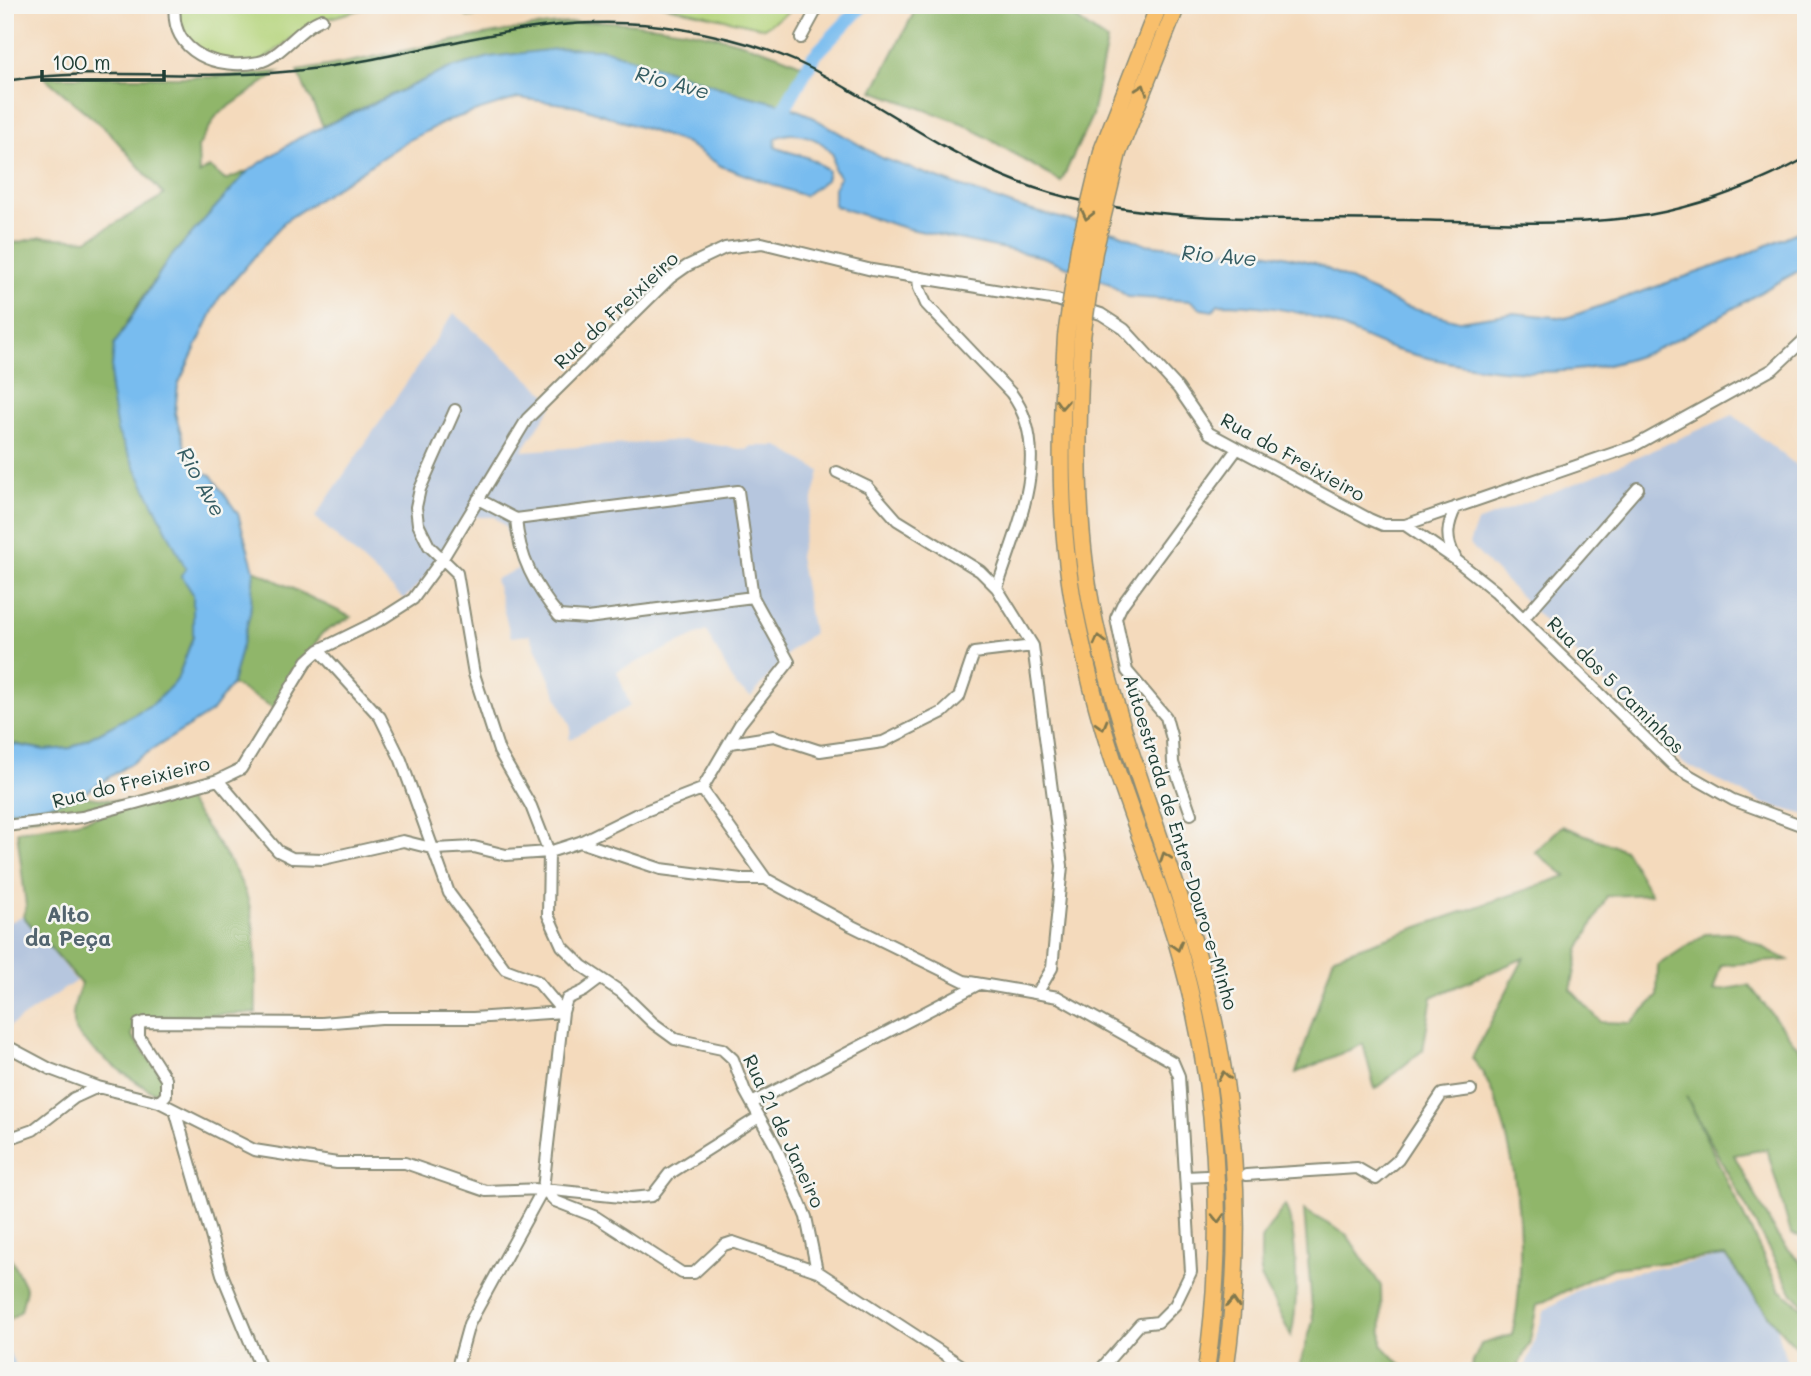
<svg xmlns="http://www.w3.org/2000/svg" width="1811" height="1376" font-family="Mali,sans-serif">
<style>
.industrial{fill:#b6c6de}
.green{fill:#b5d47b;stroke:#6a8858;stroke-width:2}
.forest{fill:#90b66b;stroke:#587a50;stroke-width:2}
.water{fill:#78bcef;stroke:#4c7c92;stroke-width:2}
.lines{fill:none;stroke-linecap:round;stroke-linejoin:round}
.stream{stroke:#78bcef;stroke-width:2.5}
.river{stroke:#78bcef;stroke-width:14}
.minor-casing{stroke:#8a8c78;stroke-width:14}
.highway-casing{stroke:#8a8c78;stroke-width:19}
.minor{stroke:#fff;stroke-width:10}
.highway{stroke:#f8bf6c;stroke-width:16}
.rail{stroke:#1f3d34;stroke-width:2.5}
.highway-bridge-casing{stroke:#8a8c78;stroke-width:19;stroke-linecap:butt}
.highway-bridge{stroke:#f8bf6c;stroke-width:16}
.oneway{stroke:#81784d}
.labels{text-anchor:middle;stroke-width:5;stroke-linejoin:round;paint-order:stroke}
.street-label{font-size:19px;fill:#1f3d34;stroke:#f6f6f2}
.water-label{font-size:21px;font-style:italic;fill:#355d63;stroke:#f6f6f2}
.neighbourhood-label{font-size:21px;font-weight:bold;fill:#52646e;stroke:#f6f6f2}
</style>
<rect width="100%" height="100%" fill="#f6f6f2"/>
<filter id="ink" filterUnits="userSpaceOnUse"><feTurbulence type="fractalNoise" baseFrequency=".0143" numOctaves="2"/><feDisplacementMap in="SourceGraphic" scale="14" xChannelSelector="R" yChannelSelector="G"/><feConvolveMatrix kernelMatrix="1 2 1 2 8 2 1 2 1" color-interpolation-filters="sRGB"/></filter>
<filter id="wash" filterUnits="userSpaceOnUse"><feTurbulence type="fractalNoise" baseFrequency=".00686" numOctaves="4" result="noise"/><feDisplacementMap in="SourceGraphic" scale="28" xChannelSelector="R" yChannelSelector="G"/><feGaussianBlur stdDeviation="1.57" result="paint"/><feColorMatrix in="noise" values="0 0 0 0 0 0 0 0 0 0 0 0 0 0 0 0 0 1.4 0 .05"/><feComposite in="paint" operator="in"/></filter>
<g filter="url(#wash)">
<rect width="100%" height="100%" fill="#f4dabc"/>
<path class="industrial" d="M454 313 555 402 522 451 685 440 746 450 752 446H778L820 471 799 556 813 633 791 650 751 697 736 686 706 631 617 671 630 706 569 740 571 728 530 635 511 637 495 579 518 569 505 526 494 517H464L421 582 404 599 315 517Z
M1733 415 1806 473V815L1765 804 1683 763 1469 544 1477 522 1591 477Z
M23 916 76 981 7 1028 5 924Z
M1726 1256 1775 1324 1790 1371H1524L1545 1310 1581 1288 1615 1276Z"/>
<path class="green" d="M175 5H373V6L312 23 261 62 215 63 189 48Z
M463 5H566L467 17Z
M661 5H799L764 28Z"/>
<path class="forest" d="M918 5H1065L1071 15 1107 41 1092 116 1061 182 964 124 873 91Z
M599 21C672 25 744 37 811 69L785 105 740 94 646 63 490 57 448 69 323 126 297 71C398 56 497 25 599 21Z
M279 72 217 115 198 147 199 174 210 167 225 180 248 171 168 260 139 303 114 345 110 389 186 569 182 575 193 594V636L177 680 153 704 71 748 45 750 5 742V245L42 237 87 240 164 195 109 132 44 77H212Z
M254 570 351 617 322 633 274 708 232 684 250 613Z
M183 794C203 825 238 866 248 900 258 935 255 976 256 1013L149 1017 134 1023 132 1036 165 1080 160 1096C141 1086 81 1046 74 1027 70 1015 77 996 81 984L23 916 26 906 17 831 77 822Z
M80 796 119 801 5 823V810H28Z
M1562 826 1625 850 1651 894 1607 896 1579 950 1571 990 1601 1022 1631 1023 1657 997 1658 965 1705 934 1735 933 1788 960 1721 965 1713 991 1749 985 1806 1058V1238L1791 1234 1767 1149 1734 1155 1777 1236 1806 1269V1307L1793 1294 1686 1096 1779 1289 1806 1311V1358L1775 1324 1725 1256 1612 1268 1537 1305 1529 1345 1517 1367 1518 1371H1469L1481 1344 1512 1335C1530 1265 1519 1114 1472 1058L1524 958 1432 997 1423 1050 1375 1089 1363 1044 1296 1073 1334 956 1566 876 1535 852Z
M1285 1205C1298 1235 1299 1303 1291 1336L1261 1277V1239Z
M1304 1210 1347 1235 1381 1286 1382 1345 1407 1371H1298L1313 1321Z
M5 1246 26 1289 21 1311 5 1323Z"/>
<path class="water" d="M565 48 603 49 740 94 785 105 807 114 882 158 1018 207 1118 233 1144 244 1217 252 1247 248 1315 263 1403 306 1459 321 1513 313 1566 318 1739 258 1806 228V267C1754 294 1705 328 1652 351 1571 385 1478 372 1396 350 1373 343 1351 330 1328 322 1295 309 1253 304 1218 304L1213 311 1201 309 1191 301 1128 297 1108 283 1043 257 905 228 834 206V188L840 177 834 170 833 155C822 138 794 128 776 138L775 147C798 157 805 151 828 171L826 180 804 196 721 166 686 143 578 106 518 98 449 120 409 140 285 221 219 298 178 385 175 413 187 453 196 469 211 475 238 514 254 570 250 613 232 684 211 712 80 796 28 810H5V743L45 750 71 748 153 704 177 680 193 637V594L181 575 186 569 117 431 110 389 114 345 168 260 248 171 299 138 448 69 490 57Z"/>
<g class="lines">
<path class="stream" d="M5 1347 16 1371"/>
<path class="river" d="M777 121 814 56 863 5"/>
</g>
</g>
<g filter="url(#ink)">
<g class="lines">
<g class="minor-casing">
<path id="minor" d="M175 5C169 53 219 71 259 62 280 58 299 27 322 19
M801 38 819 5
M918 277 919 288 926 304 1011 393C1054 450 1017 527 997 588L1033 646 1062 866 1052 968 1038 992
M455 410 420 489 416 507 418 524 429 546 457 573 474 674 499 751 531 806 549 852 548 915 562 946 582 966 621 992 653 1023 675 1039 722 1049 733 1059 745 1091 776 1147 806 1217 817 1271
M837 472 868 487 897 520 980 571 997 588
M478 499 516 519 738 491 753 597 789 662 740 724 702 789
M516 519C519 557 535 587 559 616L587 618 753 597
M1405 525 1456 560 1495 591 1675 767 1733 800 1806 827
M1455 557C1445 539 1447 525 1456 507
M1524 618 1638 488
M319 650 380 717 401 760 449 893 505 969 537 981 563 1012 543 1189 469 1324 456 1371
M731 743 774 736 820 751 883 742 943 712 959 697 974 653 1033 646
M218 780 278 851 292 858 323 859 403 841 435 849 474 847 506 855 549 852 580 842 661 869 741 879H766L852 926 964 981 1058 997 1173 1062 1179 1076 1191 1272 1175 1305 1158 1322 1140 1324 1099 1371
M1191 814 1173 763 1172 739 1166 717 1127 671 1116 618 1122 605 1237 449
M5 826 82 817 136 803 218 780 241 769 307 661 319 650 380 620 413 599 443 558 527 419 670 278 687 266 725 248 762 243 872 270 1057 300 1101 314 1124 329 1178 388 1209 433 1369 519 1383 525H1405L1634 446 1773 369 1806 338
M580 842 635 815 702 789 766 879
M5 1045 50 1069 98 1087 159 1102 254 1150 337 1163H405L486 1191 543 1189 631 1198 652 1196 669 1174 759 1117
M159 1102 166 1095V1079L139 1037V1024L145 1022 322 1023 381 1018H473L563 1012 567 999 584 991 600 979
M752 1103 979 984
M175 1110 222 1274 262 1371
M5 1140 33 1130 74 1098 98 1087
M1246 1175 1357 1168 1376 1179 1398 1160 1442 1094 1471 1090
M1186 1177 1207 1176
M543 1189 555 1201 596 1217 682 1273H694L724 1245 733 1242 817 1271 970 1371"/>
</g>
<g class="highway-casing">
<path id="highway" d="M1103 148 1159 5
M1118 153 1177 5
M1066 336C1060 433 1057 531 1078 626 1085 659 1092 692 1102 724 1123 797 1154 868 1176 940 1218 1080 1227 1227 1206 1371
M1082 338C1077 433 1074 529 1095 623 1118 731 1160 831 1192 936 1235 1077 1247 1225 1225 1371"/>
</g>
<use href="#minor" class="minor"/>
<use href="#highway" class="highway"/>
<path class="rail" d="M5 81C101 66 198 81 294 71 429 57 541 5 681 29 723 36 767 47 806 66 878 102 942 153 1018 182 1135 227 1282 217 1406 220 1487 221 1569 228 1649 215 1704 205 1756 185 1806 158"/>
<g class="highway-bridge-casing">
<path id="highway-bridge" d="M1066 336 1079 248 1103 148
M1082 338 1094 252 1118 153"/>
</g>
<use href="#highway-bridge" class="highway-bridge"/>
</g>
<defs><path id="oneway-chevron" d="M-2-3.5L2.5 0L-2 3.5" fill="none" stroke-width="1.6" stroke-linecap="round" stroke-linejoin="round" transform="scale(1.75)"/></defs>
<g class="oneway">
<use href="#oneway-chevron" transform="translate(1142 89) rotate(-70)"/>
<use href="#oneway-chevron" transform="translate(1087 215) rotate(104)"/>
<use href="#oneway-chevron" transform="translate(1062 404) rotate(93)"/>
<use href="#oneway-chevron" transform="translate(1099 640) rotate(-104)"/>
<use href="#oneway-chevron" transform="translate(1102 725) rotate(74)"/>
<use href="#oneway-chevron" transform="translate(1165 857) rotate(-109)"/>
<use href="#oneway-chevron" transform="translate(1177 946) rotate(74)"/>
<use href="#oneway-chevron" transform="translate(1224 1076) rotate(-99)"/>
<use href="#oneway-chevron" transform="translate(1218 1218) rotate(89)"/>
<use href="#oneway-chevron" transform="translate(1233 1303) rotate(-87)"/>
</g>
</g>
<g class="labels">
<g class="street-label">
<text transform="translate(616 310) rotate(-43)" y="7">Rua do Freixieiro</text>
<text transform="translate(1293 457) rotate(29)" y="7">Rua do Freixieiro</text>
<text transform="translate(1616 685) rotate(45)" y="7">Rua dos 5 Caminhos</text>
<text transform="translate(131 782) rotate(-14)" y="7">Rua do Freixieiro</text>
<text transform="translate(1181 842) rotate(73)" y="7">Autoestrada de Entre-Douro-e-Minho</text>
<text transform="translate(784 1131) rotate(65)" y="7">Rua 21 de Janeiro</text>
</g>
<g class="water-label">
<text transform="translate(672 83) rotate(15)" y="7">Rio Ave</text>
<text transform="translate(1219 256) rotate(5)" y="7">Rio Ave</text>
<text transform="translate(201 482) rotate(61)" y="7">Rio Ave</text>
</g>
<g class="neighbourhood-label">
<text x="68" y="922">Alto<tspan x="68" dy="24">da Peça</tspan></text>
</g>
</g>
<rect width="1811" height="1376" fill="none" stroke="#f6f6f2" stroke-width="28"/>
<path d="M42 70v10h122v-10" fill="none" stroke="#1f3d34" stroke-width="3.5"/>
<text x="52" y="70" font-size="21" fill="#1f3d34" stroke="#f6f6f2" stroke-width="5" paint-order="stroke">100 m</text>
</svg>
